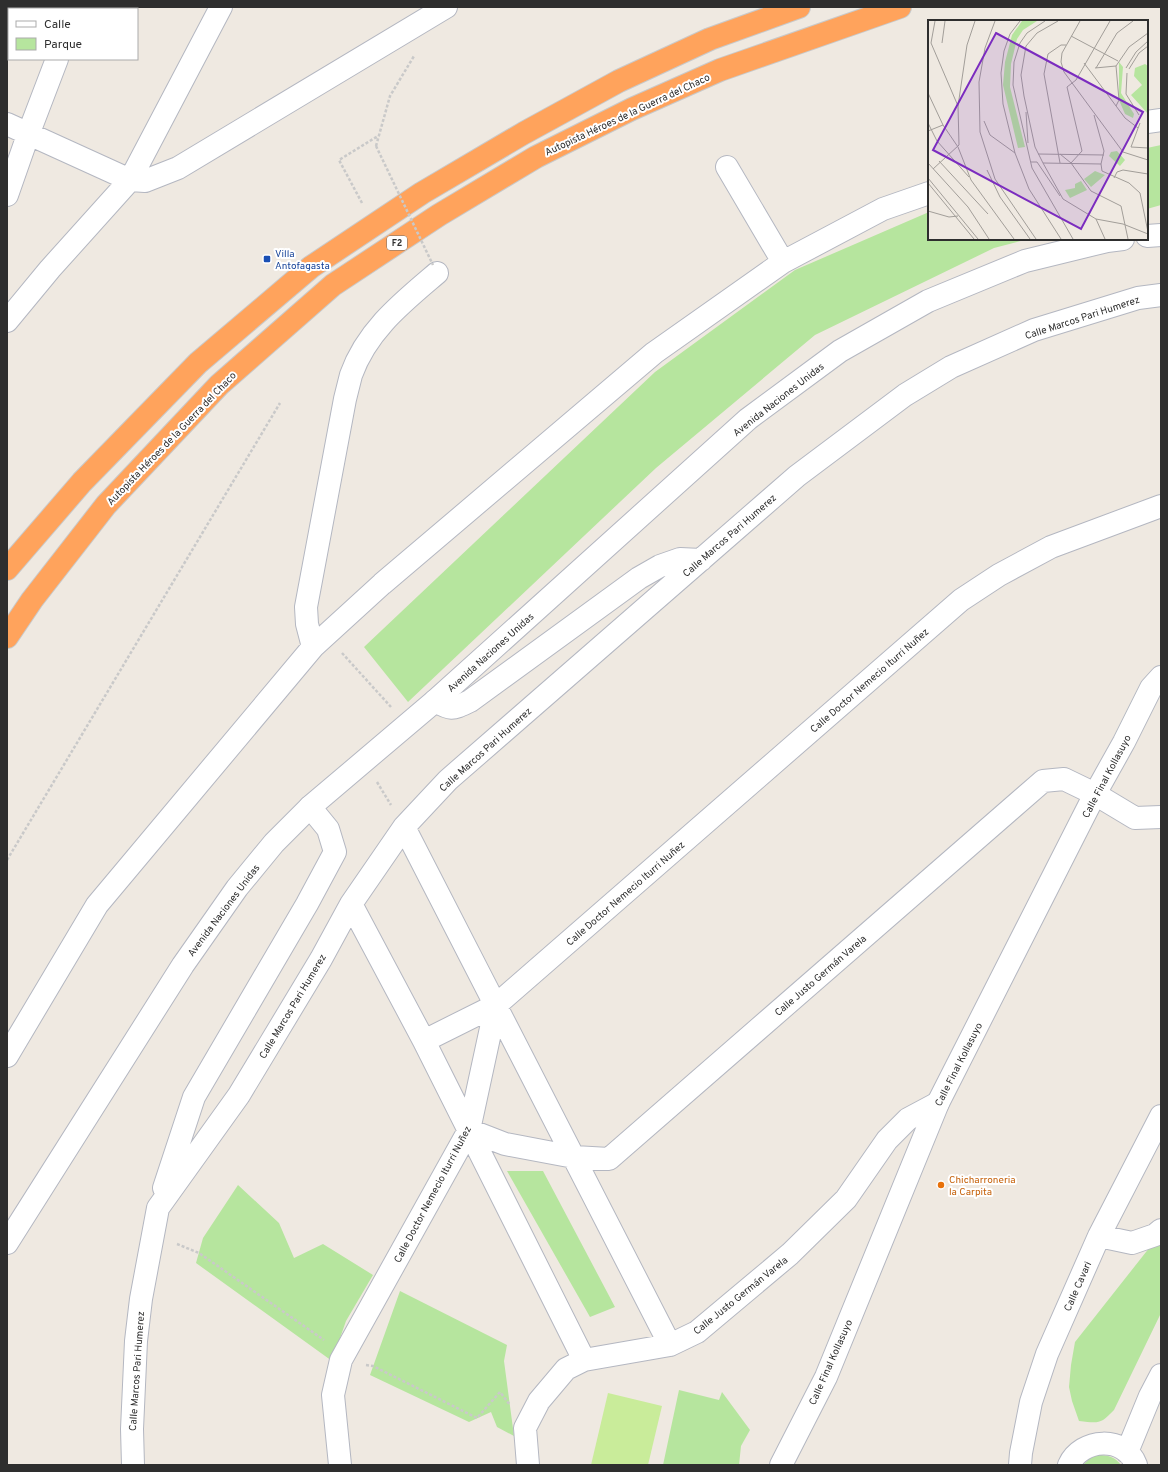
<svg xmlns="http://www.w3.org/2000/svg" width="1168" height="1472" font-family="Overpass,sans-serif">
<style>
.green{fill:#b6e59e}
.pitch{fill:#c9ec9a}
.lines{fill:none;stroke-linecap:round;stroke-linejoin:round}
.minor-casing{stroke:#b4b7c1;stroke-width:24}
.tertiary-casing{stroke:#b4b7c1;stroke-width:24}
.secondary-casing{stroke:#b4b7c1;stroke-width:24}
.motorway-casing{stroke:#c9c9c9;stroke-width:24}
.path{stroke:#c9c9c9;stroke-width:2.5;stroke-dasharray:3 2;stroke-linecap:butt}
.minor{stroke:#fff;stroke-width:22}
.tertiary{stroke:#fff;stroke-width:22}
.secondary{stroke:#fff;stroke-width:22}
.motorway{stroke:#ffa35c;stroke-width:22}
.path-bridge{stroke:#c9c9c9;stroke-width:2.5;stroke-dasharray:3 2;stroke-linecap:butt}
.transit-dot{fill:#1a4fb4;stroke:#fff;stroke-width:1.5}
.food-dot{fill:#e8710a;stroke:#fff;stroke-width:1.5}
.labels{text-anchor:middle;stroke-width:4;stroke-linejoin:round;paint-order:stroke}
.shield{fill:#fff;stroke:#6d6d6d;stroke-width:1}
.shield-label{font-size:9px;font-weight:bold;fill:#2e2e2e}
.street-label{font-size:10px;fill:#2e2e2e;stroke:#fff}
.transit-label{font-size:10px;fill:#164399;stroke:#fff;text-anchor:start}
.food-label{font-size:10px;fill:#c56008;stroke:#fff;text-anchor:start}
.inset-road{fill:none;stroke:#a29e99;stroke-width:1}
.view{fill:#7b2cbf;fill-opacity:0.15;stroke:#7b2cbf;stroke-width:2}
.inset-edge{fill:none;stroke:#2e2e2e;stroke-width:2}
</style>
<rect width="100%" height="100%" fill="#efe9e1"/>
<path class="green" d="M1161 145V205L1147 209V148Z
M929 212V239H1028L994 248 815 335 656 468 408 702 364 647 655 372 795 270Z
M507 1171H543L615 1307 590 1317Z
M238 1185 279 1223 294 1258 323 1244 373 1275 346 1321 332 1361 196 1263 203 1238Z
M1161 1233V1313L1114 1410C1100 1425 1098 1423 1079 1421L1072 1401 1069 1387 1071 1365 1075 1342Z
M400 1291 507 1345 504 1361 514 1436 497 1427 491 1412 469 1422 370 1375Z
M679 1390 719 1400 722 1392 750 1430 741 1446 739 1465H663Z
M1098 1455C1108 1455 1115 1457 1121 1465H1083L1091 1457Z"/>
<path class="pitch" d="M608 1393 662 1406 648 1465H591Z"/>
<g class="lines">
<g class="minor-casing">
<path id="minor" d="M77 9 78 7
M1147 122 1161 120
M7 124 130 180 145 181 178 168 446 7
M727 167 783 262
M7 195 28 135 57 59
M7 321 50 269 130 180 221 7
M313 647 307 624 306 607 345 399C347 391 349 383 351 375 367 330 403 302 437 273
M435 701C452 711 453 709 470 701L639 578 660 566 680 559 701 560
M404 827 670 1345
M351 904 424 1041 584 1360
M424 1041 496 1005 961 600 999 575 1051 547 1161 506
M7 1056 97 905 313 647 382 584 654 353 783 262 883 209 929 193
M469 1130 505 1144 574 1157 609 1159 1043 781 1064 779 1095 794 1135 818 1161 817
M164 1188 194 1097 307 904 335 852 328 829 310 807
M1099 1236 1132 1243 1155 1235 1161 1230
M1127 1452 1150 1396 1161 1375
M133 1465 132 1429 136 1341 141 1299 158 1208 239 1095 321 959 351 904 404 827 448 780 797 476 905 395 951 367 1034 330 1138 298 1161 295
M340 1465 333 1395 341 1360 469 1130 496 1005
M528 1465 525 1428 539 1401 566 1369 584 1360 670 1345 697 1332 790 1254 846 1199 887 1140 908 1119 938 1103
M1020 1465 1021 1453 1031 1402 1047 1354 1099 1236 1161 1116
M1069 1465C1081 1438 1125 1435 1136 1465"/>
</g>
<g class="tertiary-casing">
<path id="tertiary" d="M1147 236 1161 235
M7 1243 183 965 237 888 274 843 310 807 435 701 748 419 840 351 928 301 1025 261 1107 241 1123 239"/>
</g>
<g class="secondary-casing">
<path id="secondary" d="M781 1465 826 1377 938 1103 1095 794 1124 742 1151 688 1161 677"/>
</g>
<g class="motorway-casing">
<path id="motorway" d="M7 569 82 482 198 363 311 267 422 193 524 133 619 81 710 39 799 7
M7 637 32 600 106 505 219 385 333 285 439 215 536 157 632 109 720 70 900 7"/>
</g>
<path class="path" d="M376 146 390 96 414 56
M362 203 339 160 378 136
M342 653 391 707
M377 782 391 805
M7 860 280 403
M177 1244 199 1253 324 1340
M366 1365 373 1366 477 1418 500 1392 510 1405"/>
<use href="#minor" class="minor"/>
<use href="#tertiary" class="tertiary"/>
<use href="#secondary" class="secondary"/>
<use href="#motorway" class="motorway"/>
<path class="path-bridge" d="M376 146 433 265"/>
</g>
<rect class="transit-dot" x="263" y="255" width="8" height="8" rx="2"/>
<circle class="food-dot" cx="941" cy="1185" r="4"/>
<g class="labels">
<rect class="shield" x="387" y="236" width="20" height="14" rx="3"/>
<g class="shield-label">
<text x="397" y="246">F2</text>
</g>
<g class="street-label">
<text transform="translate(627 114) rotate(-25)" y="4">Autopista Héroes de la Guerra del Chaco</text>
<text transform="translate(1082 317) rotate(-18)" y="4">Calle Marcos Pari Humerez</text>
<text transform="translate(778 399) rotate(-38)" y="4">Avenida Naciones Unidas</text>
<text transform="translate(171 438) rotate(-46)" y="4">Autopista Héroes de la Guerra del Chaco</text>
<text transform="translate(729 535) rotate(-41)" y="4">Calle Marcos Pari Humerez</text>
<text transform="translate(490 652) rotate(-42)" y="4">Avenida Naciones Unidas</text>
<text transform="translate(869 680) rotate(-41)" y="4">Calle Doctor Nemecio Iturri Nuñez</text>
<text transform="translate(485 749) rotate(-42)" y="4">Calle Marcos Pari Humerez</text>
<text transform="translate(1106 776) rotate(-62)" y="4">Calle Final Kollasuyo</text>
<text transform="translate(625 893) rotate(-41)" y="4">Calle Doctor Nemecio Iturri Nuñez</text>
<text transform="translate(223 910) rotate(-53)" y="4">Avenida Naciones Unidas</text>
<text transform="translate(820 975) rotate(-41)" y="4">Calle Justo Germán Varela</text>
<text transform="translate(292 1006) rotate(-59)" y="4">Calle Marcos Pari Humerez</text>
<text transform="translate(958 1064) rotate(-63)" y="4">Calle Final Kollasuyo</text>
<text transform="translate(432 1194) rotate(-62)" y="4">Calle Doctor Nemecio Iturri Nuñez</text>
<text transform="translate(1077 1286) rotate(-66)" y="4">Calle Cavari</text>
<text transform="translate(740 1295) rotate(-39)" y="4">Calle Justo Germán Varela</text>
<text transform="translate(830 1362) rotate(-66)" y="4">Calle Final Kollasuyo</text>
<text transform="translate(136 1371) rotate(-86)" y="4">Calle Marcos Pari Humerez</text>
</g>
<g class="transit-label">
<text x="275" y="257">Villa<tspan x="275" dy="12">Antofagasta</tspan></text>
</g>
<g class="food-label">
<text x="949" y="1183">Chicharroneria<tspan x="949" dy="12">la Carpita</tspan></text>
</g>
</g>
<g transform="translate(928 20)">
<rect width="220" height="220" fill="#efe9e1"/>
<path d="M94 1H109L95 10 89 19 83 44 82 67 97 127 90 128 75 65 77 42 84 15ZM191 42 195 47 193 73 206 94 205 98 197 94 191 80ZM217 44 220 46V94L203 75 214 65 206 56 207 48ZM189 131 197 140 192 146 181 136 183 132ZM167 151 177 155 163 167 156 159ZM153 161 159 170 142 178 137 170 147 168V164Z" fill="#b6e59e"/>
<path class="inset-road" d="M7 1 3 23 30 86M67 1 57 28 51 62 52 112 67 159 108 219M92 1 82 14 76 31 73 53 75 84 87 133 101 169 133 219M117 1 99 13 92 23 86 42 85 65 104 148 145 219M130 1 109 13 98 26 93 55 96 76 107 127 115 143 135 179 168 199 177 219M152 1 134 33 133 42 136 52 195 132 220 140M143 16 190 41M14 23 17 1M156 43 197 98 210 108M167 48 188 46M168 48 189 13 205 1M198 48 208 32 220 21M201 49 211 33 220 26M199 53 198 74 211 95M0 73 15 105 30 127 43 160 86 219M188 86 191 80 188 46 201 27 220 13M98 92 100 123M166 95 176 131 173 144 174 151 201 163 212 173 220 212M56 101 62 115 87 133M0 103 9 121 41 157M212 103 203 127 220 128M0 111 15 105M110 134 176 135M132 134 143 143 163 171 193 186 200 219M11 141 60 194M103 142H109L132 176M0 143 40 187 61 219M115 143 173 144M132 143 116 54 120 34 133 25H138M143 143 154 131 139 67 148 60 182 1M5 149 31 125 30 86 39 25 47 1M59 150 72 177 102 219M0 158 50 219M186 158 189 152 195 150 220 154M0 163 46 219M0 191 21 197 30 196M168 199 195 204 220 214"/>
<path class="view" d="M68 13 215 92 153 209 5 130Z"/>
<rect width="220" height="220" class="inset-edge"/>
</g>
<rect width="1168" height="1472" fill="none" stroke="#2e2e2e" stroke-width="16"/>
<rect x="8" y="8" width="130" height="52" fill="#ffffff" stroke="#ababab"/>
<rect x="16" y="21" width="20" height="6" fill="#ffffff" stroke="#ababab"/>
<text x="44" y="28" font-size="12" fill="#2e2e2e">Calle</text>
<rect x="16" y="38" width="20" height="12" fill="#b6e59e" stroke="#ababab"/>
<text x="44" y="48" font-size="12" fill="#2e2e2e">Parque</text>
</svg>
